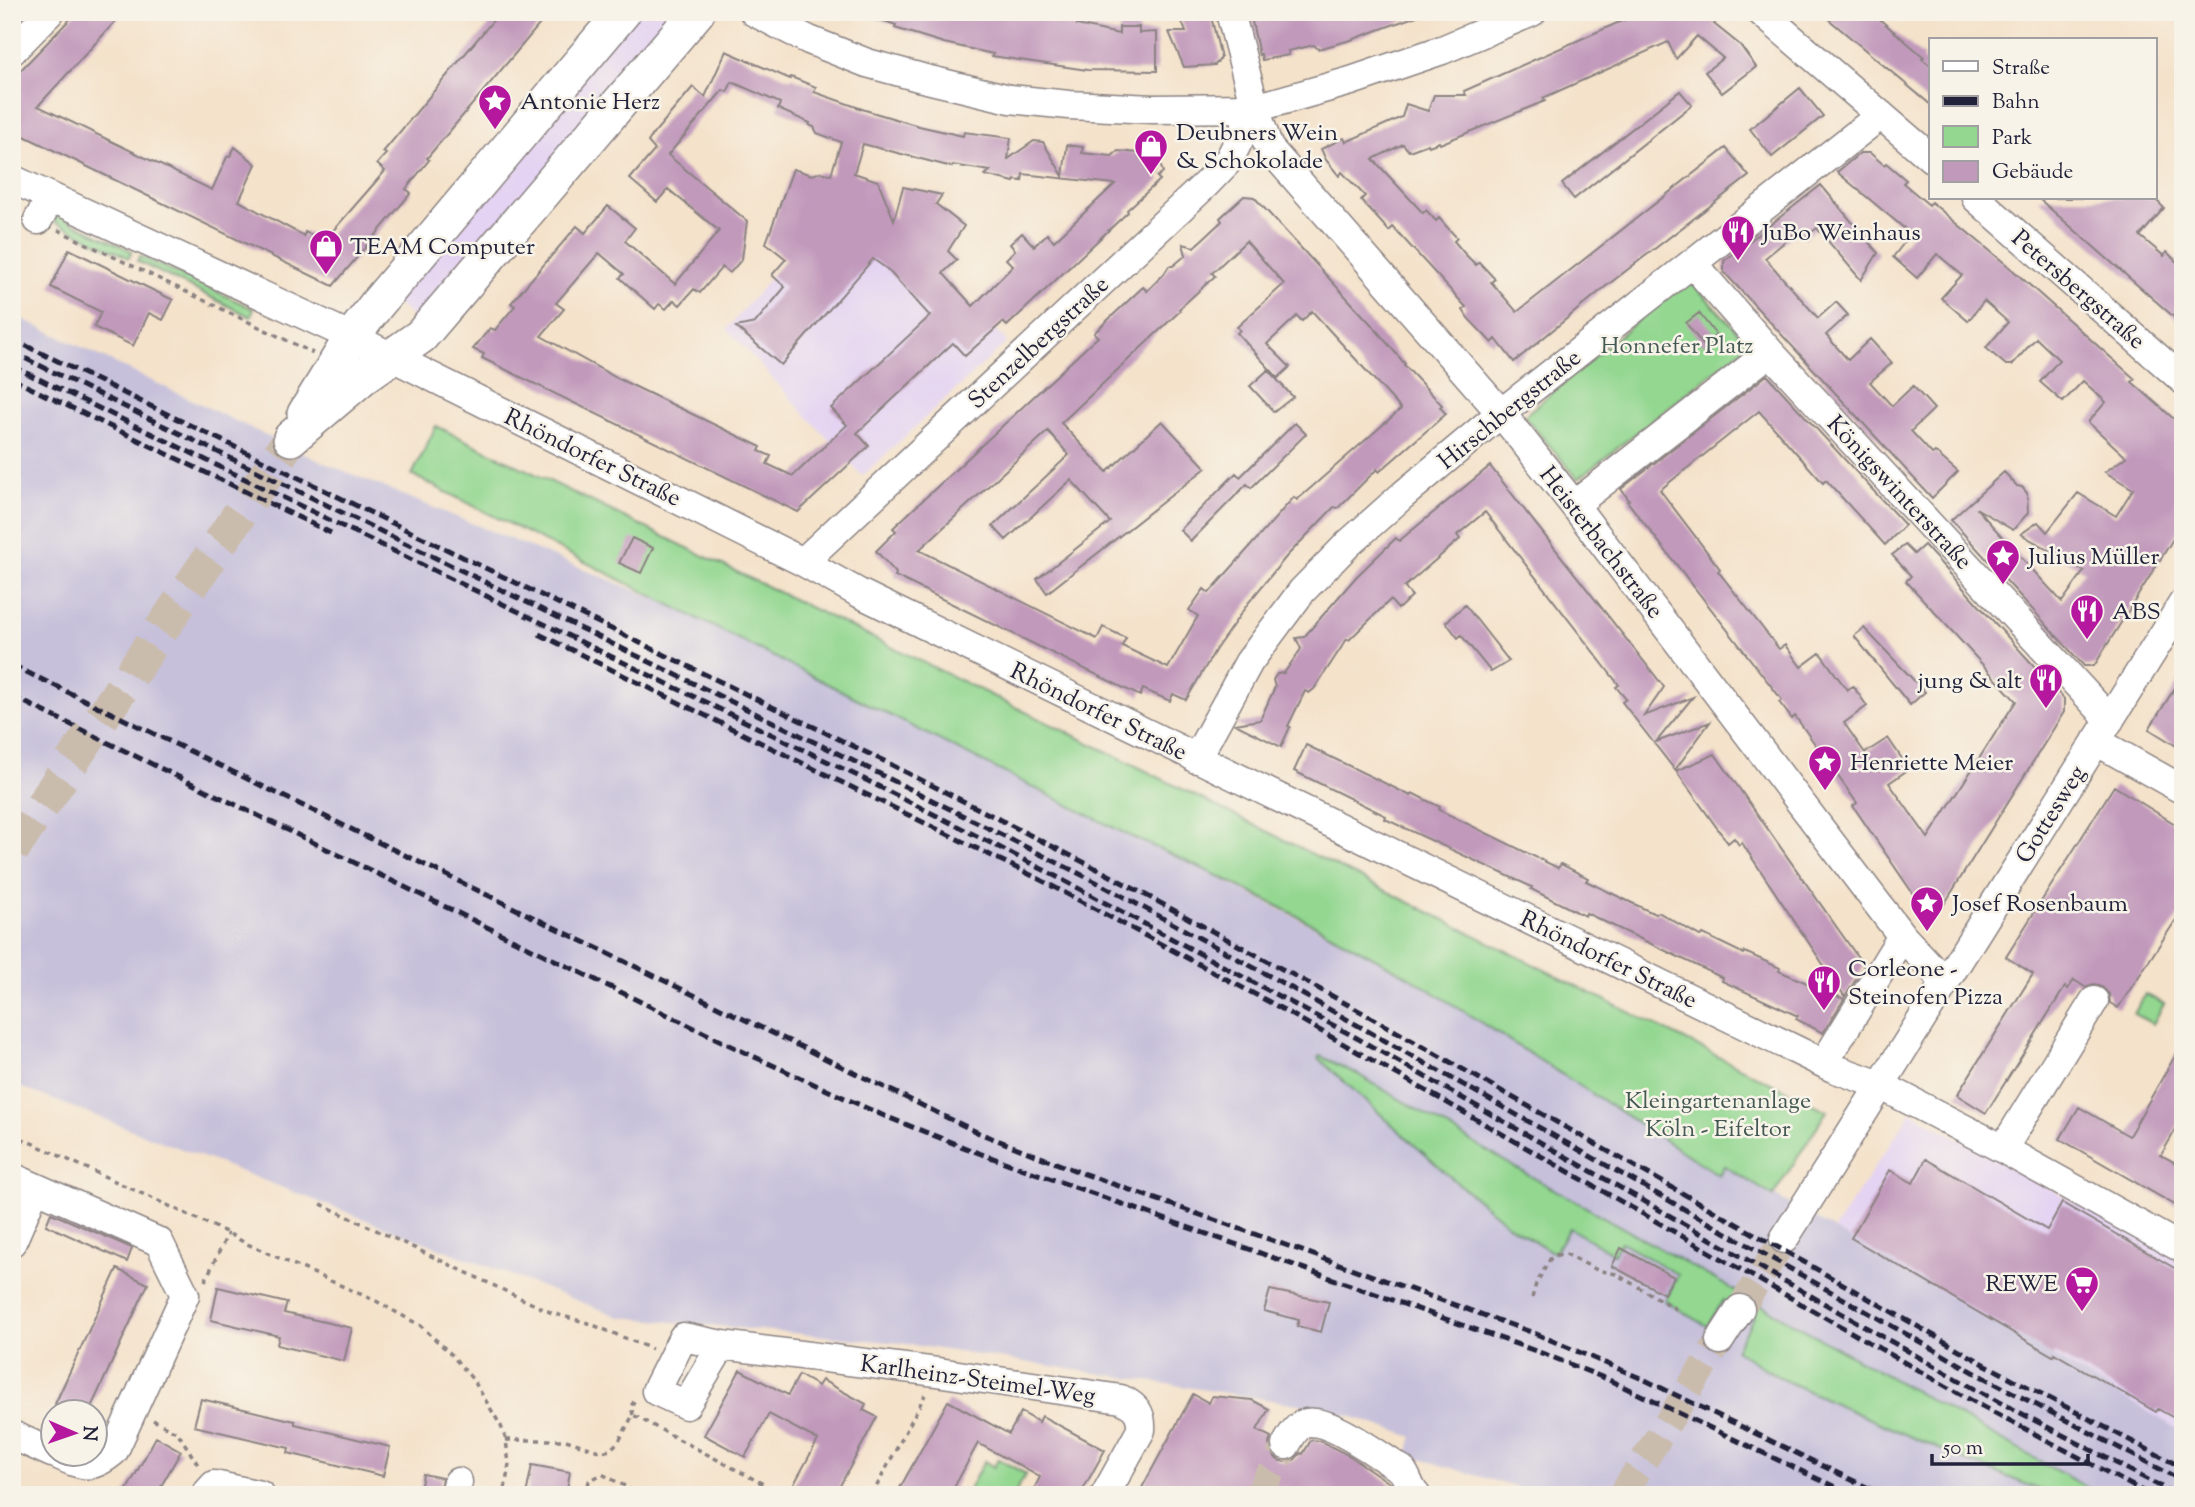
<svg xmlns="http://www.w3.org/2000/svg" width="2195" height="1507" font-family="'Sorts Mill Goudy',serif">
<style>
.built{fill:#e4d3f2}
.industrial{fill:#c6c0da}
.green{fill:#93d790;stroke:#5a7c66;stroke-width:2}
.building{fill:#c199bb;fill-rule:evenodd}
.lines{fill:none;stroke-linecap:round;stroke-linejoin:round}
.minor-tunnel{stroke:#cabcad;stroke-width:28;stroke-dasharray:28 14;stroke-linecap:butt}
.major-tunnel{stroke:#cabcad;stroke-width:35;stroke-dasharray:35 18;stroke-linecap:butt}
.minor-casing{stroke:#8b8282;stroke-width:31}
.major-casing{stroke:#8b8282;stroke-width:38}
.path{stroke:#8b8282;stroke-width:3.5;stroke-dasharray:5 5;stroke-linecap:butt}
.minor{stroke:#fff;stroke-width:28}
.major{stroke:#fff;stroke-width:35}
.rail{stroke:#22223b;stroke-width:5;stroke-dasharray:10 5;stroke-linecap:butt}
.labels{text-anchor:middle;stroke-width:5;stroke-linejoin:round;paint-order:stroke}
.poi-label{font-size:24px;fill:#22223b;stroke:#f7f3e8;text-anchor:start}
.street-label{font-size:24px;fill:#22223b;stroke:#f7f3e8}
.park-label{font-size:24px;fill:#445854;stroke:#f7f3e8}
</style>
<rect width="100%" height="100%" fill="#f7f3e8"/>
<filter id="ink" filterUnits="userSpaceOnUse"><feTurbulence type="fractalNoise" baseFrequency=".0143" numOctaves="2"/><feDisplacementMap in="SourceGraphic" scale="14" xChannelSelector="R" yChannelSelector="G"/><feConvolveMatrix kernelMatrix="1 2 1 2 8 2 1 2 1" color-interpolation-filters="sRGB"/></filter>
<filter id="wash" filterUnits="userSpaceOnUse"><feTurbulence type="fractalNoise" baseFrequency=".00686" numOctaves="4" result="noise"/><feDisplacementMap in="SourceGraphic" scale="28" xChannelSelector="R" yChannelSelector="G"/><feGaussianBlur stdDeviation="1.57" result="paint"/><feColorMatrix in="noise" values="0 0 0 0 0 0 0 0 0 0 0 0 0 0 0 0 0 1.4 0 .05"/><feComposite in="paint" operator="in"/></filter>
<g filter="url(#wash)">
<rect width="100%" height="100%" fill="#f4e2ca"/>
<path class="built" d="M636 12H680L418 321 392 300Z
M844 191 919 248 1007 342 862 476 727 329Z
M1911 1112 2183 1262V1432L1833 1231Z"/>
<path class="industrial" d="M12 314 315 459 671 605 1136 839 1176 856 1361 951 1413 979 1719 1175 1724 1166 2183 1432V1495H1542L1407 1455 1413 1437 1350 1416 1298 1404 900 1343 620 1317 12 1084Z"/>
<path class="green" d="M57 215 132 251 129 258 55 222Z
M140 256 254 309 251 317 137 261Z
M1688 278 1749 344 1578 479 1524 416Z
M436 426 1110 753 1827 1111 1773 1196 1724 1166 1719 1175 1413 979C1323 929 1231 879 1136 839L412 475Z
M2145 994 2164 1004 2153 1024 2134 1014Z
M1320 1056 1357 1074 1516 1168 2100 1495H2053L1972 1463 1865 1417 1784 1380 1735 1350 1754 1317 1724 1300 1707 1326 1665 1301 1678 1275 1621 1242 1614 1254 1569 1228 1554 1253 1510 1226 1448 1175 1318 1058Z
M998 1459 1026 1474 1014 1495H966L984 1461 994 1467Z"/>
<g id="blocks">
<path class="building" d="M77 12H124L38 106 212 190 227 157 230 156 235 147 256 164 239 201 304 236 305 232 324 241 385 171 377 164 386 154 383 152 500 12H550L427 158 429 160 406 189 411 193 333 286 12 130V79Z
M866 12H1078L1077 25 1119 34V27H1139V33L1157 32V71L1087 70 992 56 993 54 944 43 895 28 896 25 866 15Z
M1178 12H1210L1221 58 1215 65 1184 67 1169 32H1186Z
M1250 12H1422V14L1351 40 1318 49 1314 45 1288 51 1289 55 1262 60 1261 54 1259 55Z
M1642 12H1707L1717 20 1714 24 1740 45 1756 67 1722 93 1705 72 1723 58 1697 36 1676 59 1668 42 1543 98 1545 101 1440 144 1439 142 1429 146 1428 144 1409 151 1403 144 1373 159 1423 213 1426 210 1436 221 1439 218 1457 238 1454 241 1464 253 1476 265 1479 262 1495 279 1491 282 1517 312 1726 148 1749 176 1605 287 1514 362 1496 339 1492 343 1468 318 1463 310 1466 307 1393 227 1389 231 1361 200 1365 196 1342 172 1339 176 1326 160 1321 149 1344 138 1346 142 1402 117 1406 104 1428 111 1434 95H1466L1464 91Z
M1820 12H1871L1924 57 1922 59 1931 66V105Z
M726 51 790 79 791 77 816 87 814 92 865 110 919 126 963 136 964 132 1011 138 1008 159 1034 141 1043 142 1063 176 1067 145 1083 147 1082 153 1112 156 1118 151 1138 153 1142 160 1159 162 1163 172 1157 177 1160 180 1127 210 1128 212 1007 326 1003 322 965 356 953 343 857 433 869 446 798 512 482 358 484 354 473 349 490 328 495 330 515 306 511 303 577 226 585 233 608 206 635 228 625 241 675 284 719 231 668 189 657 202 630 179 655 150 648 142 654 133 693 87 705 97ZM732 82 780 103 778 109 810 123 809 125 814 127 817 133 841 142 831 175 821 172 812 175 793 169 766 243 786 259 772 275 785 287 755 323 736 327 781 365 873 259 887 269 930 316 831 408 847 425 793 476 767 464 771 456 759 451 761 447 615 377 541 336 564 309 556 303 599 253 624 274 620 278 655 309 659 304 666 309 674 300 680 305 694 289 700 293 722 267 730 273 742 259 747 221 668 155 723 90 727 92ZM863 144 952 167 953 165 990 171 985 175 1014 182 1015 180 1022 181 1023 174 1115 184 1054 241 1047 234 1034 246 1022 233 1010 244 1015 250 1006 259 1013 266 973 306 943 273 957 260 948 251 964 226 936 204 942 195 903 187 894 220 878 181 854 173Z
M1800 88 1823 116 1772 157 1750 129Z
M1680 91 1692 105 1574 199 1562 184Z
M1860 153H1870L1884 165 1886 163 1906 180 1903 183 1929 205 1931 202 2007 265 2135 379 2132 382 2183 427V523L2094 666H2084L1951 520 2004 472 2017 486 2022 487 2027 493 2028 513 2013 530 1976 508 2062 602 2084 571 2021 534 2038 522 2047 532 2078 493 2116 516 2133 489 2105 472 2126 457 2088 422 2106 402 2083 381 2063 402 2040 382 2059 360 2036 338 2012 365H2006L1986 348 2008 322 1984 301 1968 321 1941 298 1962 275 1937 254 1917 278 1893 257 1911 234 1837 172Z
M1821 185 1878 253 1861 280 1817 228 1804 238 1798 231 1765 258 1818 318 1836 302 1848 315 1826 335 1848 360 1870 339 1892 363 1870 382 1892 406 1913 386 1934 409 1911 431 1932 454 1935 452 1958 472 1932 498 1724 272V261Z
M1244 196 1254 197 1371 324 1405 364 1404 365 1442 405 1440 407 1446 414 1379 472 1377 469 1338 508 1334 507 1286 557 1249 602 1216 649 1186 700 1173 694 1170 701 1143 689 1140 696 895 576 896 573 876 551 896 531 893 528 1089 345 1098 337 1094 333 1143 287 1147 291 1164 274 1169 266H1173L1186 255 1183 244 1194 247 1222 221 1220 218ZM1246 241 1284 284 1237 327 1240 330 1237 333 1278 378 1290 367 1267 344 1297 316 1302 321 1312 311 1401 409 1297 500 1294 497 1209 593 1204 589 1189 610 1198 616 1168 668 1122 646 1126 638 1103 627 1097 639 919 550 1048 431 1069 455 993 526 1006 540 1071 480 1110 522 1037 579 1047 593 1206 468 1162 421 1107 472 1061 423 1180 311 1179 309 1215 276 1212 273Z
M2038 198H2154L2164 208 2140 236 2164 256 2167 252 2183 268V325Z
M69 249 173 300 163 320 149 313 133 346 94 327 101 312 51 287Z
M1699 313 1716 335 1703 345 1686 323Z
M1268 370 1293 397 1274 412 1250 386Z
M1767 375 1905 525 1885 545 1826 480 1823 483 1759 411 1660 490 1720 569 1718 571 1779 649 1785 645 1801 667 1820 653 1847 690 1853 686 1867 706 1844 723 1865 753 1888 738 1909 769 1889 783 1928 838 2016 701 1906 581 1911 576 1892 555 1905 545 1914 554 1924 545 2064 699V712L1940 911 1916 898 1853 806 1857 803 1795 716 1792 719 1779 702 1782 700 1627 501 1629 500 1621 489Z
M1295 423 1306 434 1251 488 1247 484 1191 541 1180 530 1236 473 1240 477Z
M1490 466 1664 687 1644 716 1693 697 1656 742 1710 722 1675 770 1622 702 1626 699 1616 687 1619 685 1485 512 1457 535 1460 539 1404 587 1412 596 1398 609 1390 600 1349 640 1347 639 1314 689 1309 693 1305 691 1288 726 1290 727 1281 747 1235 724 1260 720 1275 687 1273 680 1277 674 1284 673 1301 649 1296 638 1304 637 1356 577 1396 538 1399 541Z
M632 538 653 548 641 573 619 563Z
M1465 605 1509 661 1491 672 1461 635 1458 638 1446 622Z
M1864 628 1925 692 1910 705 1854 636Z
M2183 675V750L2149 729Z
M1306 745 1411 796 1412 793 1440 807 1439 810 1558 868 1561 864 1588 878 1586 881 1655 914 1658 912 1700 936 1703 934 1744 954 1745 952 1780 968 1779 971 1844 999 1823 1033 1796 1019 1798 1016 1722 981 1723 978 1586 913 1585 916 1531 889 1532 887 1385 819 1386 816 1294 771Z
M1715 754 1864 966 1845 997 1742 843 1739 845 1734 838 1728 843 1676 771Z
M2114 786 2183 829V909L2118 1008 2110 1003 2109 994 2102 987 2094 984 2085 987 2074 980 2068 989 2065 987 1986 1113 1957 1095 2033 974 2006 957Z
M2183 1042V1117L2161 1155 2183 1167V1205L2177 1201 2175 1205 2060 1139 2079 1107 2129 1136Z
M1926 1159 2047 1230 2062 1203 2183 1273V1423L2158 1409 2156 1412 2054 1353 2053 1356 1851 1238 1890 1170 1913 1183Z
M51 1213 132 1248 127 1262 46 1225Z
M1621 1248 1674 1277 1664 1294 1612 1266Z
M117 1269 148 1284 89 1412H73L55 1404Z
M218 1287 287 1303 284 1313 352 1328 344 1361 277 1345 279 1336 211 1320Z
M1270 1290 1329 1302 1321 1332 1297 1326 1299 1320 1264 1311Z
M740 1370 788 1395 799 1375 818 1386 822 1380 866 1404 863 1410 877 1417 835 1495H814L794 1484 818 1440 769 1414 745 1457 704 1435Z
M1193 1394 1209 1403 1212 1396 1252 1400 1269 1409 1257 1430 1271 1437 1269 1444 1271 1453 1278 1460 1285 1462 1294 1460 1301 1453 1303 1454 1311 1440 1320 1441 1350 1456 1391 1484 1385 1495H1138Z
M201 1399 295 1421V1424L390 1447 383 1476 288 1453 289 1448 194 1426Z
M948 1401 1009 1434 1021 1412 1039 1422 1042 1416 1105 1450 1080 1495H1031L1040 1477 978 1443 950 1495H896Z
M156 1437 181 1451 156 1495H124Z
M532 1465 570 1472 566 1495H526Z
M423 1474 442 1478 439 1495H419Z"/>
</g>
</g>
<g filter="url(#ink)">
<use href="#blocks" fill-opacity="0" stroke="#8b8282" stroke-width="2"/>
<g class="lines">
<path class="minor-tunnel" d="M1740 1309 1784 1239
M1258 1495 1286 1445
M1622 1495 1720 1340"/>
<path class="major-tunnel" d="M12 850 291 438"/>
<g class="minor-casing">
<path id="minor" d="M754 12 809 40 867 63 922 78 1010 99 1069 105 1153 109 1255 108 1351 81 1442 50 1532 12
M1230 12 1255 108 1269 148 1501 413 1574 505 1902 936 1945 982
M1761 12 1931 158
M12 51 50 12
M12 179 352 337 803 562 859 593 1833 1068 1880 1085 2003 1149 2183 1249
M1976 198 2183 380
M38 220 51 197
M1692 263 1770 352 2110 720
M1574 505 1770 352
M803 562 1206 184 1229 160 1255 108
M2096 741 2183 790
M1196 759 1249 662 1302 591 1348 544 1403 495 1501 413 1881 115
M1824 1063 1902 936
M2003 1149 2094 1001
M12 1177 159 1242 185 1295 114 1451C91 1471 82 1466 56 1454
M1784 1239 2183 603
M12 1242 35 1189
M1720 1340 1740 1309
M722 1345 686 1405 656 1391 683 1337 722 1345 937 1372 1121 1399C1136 1406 1142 1413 1141 1430L1105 1495
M12 1435 52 1453
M1286 1445C1290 1438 1295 1428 1303 1424 1326 1414 1380 1457 1401 1469 1408 1477 1409 1488 1416 1495
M205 1495 214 1485 260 1495
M455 1495 458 1482"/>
</g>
<g class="major-casing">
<path id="major" d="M305 414 352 337 377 304 623 12
M291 438 364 376 421 336 697 12"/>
</g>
<path class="path" d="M58 230 313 353
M12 1134 228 1233 245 1243 376 1301 421 1326 451 1354 474 1381 501 1426 506 1440 509 1464 504 1495
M321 1204 552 1313 588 1323 652 1349
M205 1281 228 1233
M1532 1298 1536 1284 1550 1259 1556 1255 1566 1254 1597 1270 1616 1274 1676 1309
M633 1415 631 1406 635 1400
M153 1420 178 1433 200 1468
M506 1440H566L602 1452 610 1450 619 1441 633 1415 784 1495
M586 1495 589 1481 602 1474 638 1493 637 1495
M872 1495 925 1395"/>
<use href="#minor" class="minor"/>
<use href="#major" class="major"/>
<path class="rail" d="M12 339 882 760 1105 873 1367 1015 1986 1365 2183 1468
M12 352 876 772 1100 884 1286 985 1979 1375 2183 1481
M12 366 870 782 1044 870 1355 1037 1973 1388 2177 1495
M12 379 331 533
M539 634 1039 879 1275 1005 1967 1398 2150 1495
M12 665 979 1133 1079 1172 1534 1333 1645 1380 1883 1495
M12 696 746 1053 882 1115 976 1152 1547 1355 1609 1380 1852 1495"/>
</g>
</g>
<defs>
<g id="sight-pin" transform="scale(1.75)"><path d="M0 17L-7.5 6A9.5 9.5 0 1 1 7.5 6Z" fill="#b5179e" stroke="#f7f3e8"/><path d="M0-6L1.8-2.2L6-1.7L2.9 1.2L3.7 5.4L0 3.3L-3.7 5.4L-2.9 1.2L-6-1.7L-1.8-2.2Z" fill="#fff"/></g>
<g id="shop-pin" transform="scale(1.75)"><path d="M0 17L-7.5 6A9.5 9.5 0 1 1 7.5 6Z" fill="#b5179e" stroke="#f7f3e8"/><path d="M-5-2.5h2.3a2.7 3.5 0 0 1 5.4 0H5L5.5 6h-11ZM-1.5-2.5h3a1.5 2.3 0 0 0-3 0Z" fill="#fff"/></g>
<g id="restaurant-pin" transform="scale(1.75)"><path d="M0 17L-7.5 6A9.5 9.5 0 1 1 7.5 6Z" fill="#b5179e" stroke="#f7f3e8"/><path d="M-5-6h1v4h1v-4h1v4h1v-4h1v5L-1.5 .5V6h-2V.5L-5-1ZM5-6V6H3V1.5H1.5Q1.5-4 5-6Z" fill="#fff"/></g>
<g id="supermarket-pin" transform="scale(1.75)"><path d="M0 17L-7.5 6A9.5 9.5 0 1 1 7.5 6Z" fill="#b5179e" stroke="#f7f3e8"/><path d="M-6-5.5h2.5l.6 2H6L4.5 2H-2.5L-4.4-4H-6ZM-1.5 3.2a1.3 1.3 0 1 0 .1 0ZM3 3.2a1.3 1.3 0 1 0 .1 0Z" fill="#fff"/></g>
</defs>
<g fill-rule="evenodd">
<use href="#sight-pin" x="495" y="101"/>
<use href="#shop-pin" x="1151" y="146"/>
<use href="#restaurant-pin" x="1738" y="232"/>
<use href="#shop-pin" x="326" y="246"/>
<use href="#sight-pin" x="2003" y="556"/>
<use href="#restaurant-pin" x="2087" y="611"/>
<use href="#restaurant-pin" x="2046" y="680"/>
<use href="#sight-pin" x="1825" y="762"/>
<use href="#sight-pin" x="1927" y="903"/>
<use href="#restaurant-pin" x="1824" y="982"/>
<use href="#supermarket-pin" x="2082" y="1283"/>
</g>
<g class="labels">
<g class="poi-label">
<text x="520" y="109">Antonie Herz</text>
<text x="1176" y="140">Deubners Wein<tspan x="1176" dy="28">&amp; Schokolade</tspan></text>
<text x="1762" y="240">JuBo Weinhaus</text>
<text x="350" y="254">TEAM Computer</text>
<text x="2028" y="564">Julius Müller</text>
<text x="2112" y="619">ABS</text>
<text x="2022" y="688" text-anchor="end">jung &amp; alt</text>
<text x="1850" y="770">Henriette Meier</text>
<text x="1952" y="911">Josef Rosenbaum</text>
<text x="1848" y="976">Corleone -<tspan x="1848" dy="28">Steinofen Pizza</tspan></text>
<text x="2058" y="1291" text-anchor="end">REWE</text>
</g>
<g class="street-label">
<text transform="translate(2079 289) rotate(41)" y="8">Petersbergstraße</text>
<text transform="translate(1038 342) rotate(-43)" y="8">Stenzelbergstraße</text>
<text transform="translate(1509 409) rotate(-39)" y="8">Hirschbergstraße</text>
<text transform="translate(593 457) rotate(26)" y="8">Rhöndorfer Straße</text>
<text transform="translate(1900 492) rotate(47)" y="8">Königswinterstraße</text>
<text transform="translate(1602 542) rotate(52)" y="8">Heisterbachstraße</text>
<text transform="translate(1099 711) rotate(26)" y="8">Rhöndorfer Straße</text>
<text transform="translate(2050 814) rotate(-58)" y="8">Gottesweg</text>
<text transform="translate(1609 959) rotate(26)" y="8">Rhöndorfer Straße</text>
<text transform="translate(978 1379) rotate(8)" y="8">Karlheinz-Steimel-Weg</text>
</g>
<g class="park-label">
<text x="1677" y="353">Honnefer Platz</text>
<text x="1718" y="1108">Kleingartenanlage<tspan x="1718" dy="28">Köln - Eifeltor</tspan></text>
</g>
</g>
<rect width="2195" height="1507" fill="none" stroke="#f7f3e8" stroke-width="42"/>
<rect x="1929" y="38" width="228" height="161" fill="#f7f3e8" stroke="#a29fa3" stroke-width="2"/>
<rect x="1943" y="61" width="35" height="10" fill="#ffffff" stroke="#a29fa3" stroke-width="2"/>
<text x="1992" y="74" font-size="21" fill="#22223b">Straße</text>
<rect x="1943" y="96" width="35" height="10" fill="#22223b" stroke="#a29fa3" stroke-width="2"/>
<text x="1992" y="108" font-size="21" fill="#22223b">Bahn</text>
<rect x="1943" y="126" width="35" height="21" fill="#93d790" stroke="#a29fa3" stroke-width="2"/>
<text x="1992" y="144" font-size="21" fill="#22223b">Park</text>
<rect x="1943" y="161" width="35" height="21" fill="#c199bb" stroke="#a29fa3" stroke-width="2"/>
<text x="1992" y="178" font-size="21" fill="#22223b">Gebäude</text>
<g transform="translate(74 1433) rotate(92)"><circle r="33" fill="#f7f3e8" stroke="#a29fa3" stroke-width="2"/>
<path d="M0-5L12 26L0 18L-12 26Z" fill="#b5179e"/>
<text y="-10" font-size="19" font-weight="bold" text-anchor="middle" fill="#22223b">N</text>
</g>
<path d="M1932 1454v10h156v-10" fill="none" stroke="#22223b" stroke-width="3.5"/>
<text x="1943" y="1454" font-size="21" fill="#22223b" stroke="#f7f3e8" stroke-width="5" paint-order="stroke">50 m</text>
</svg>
